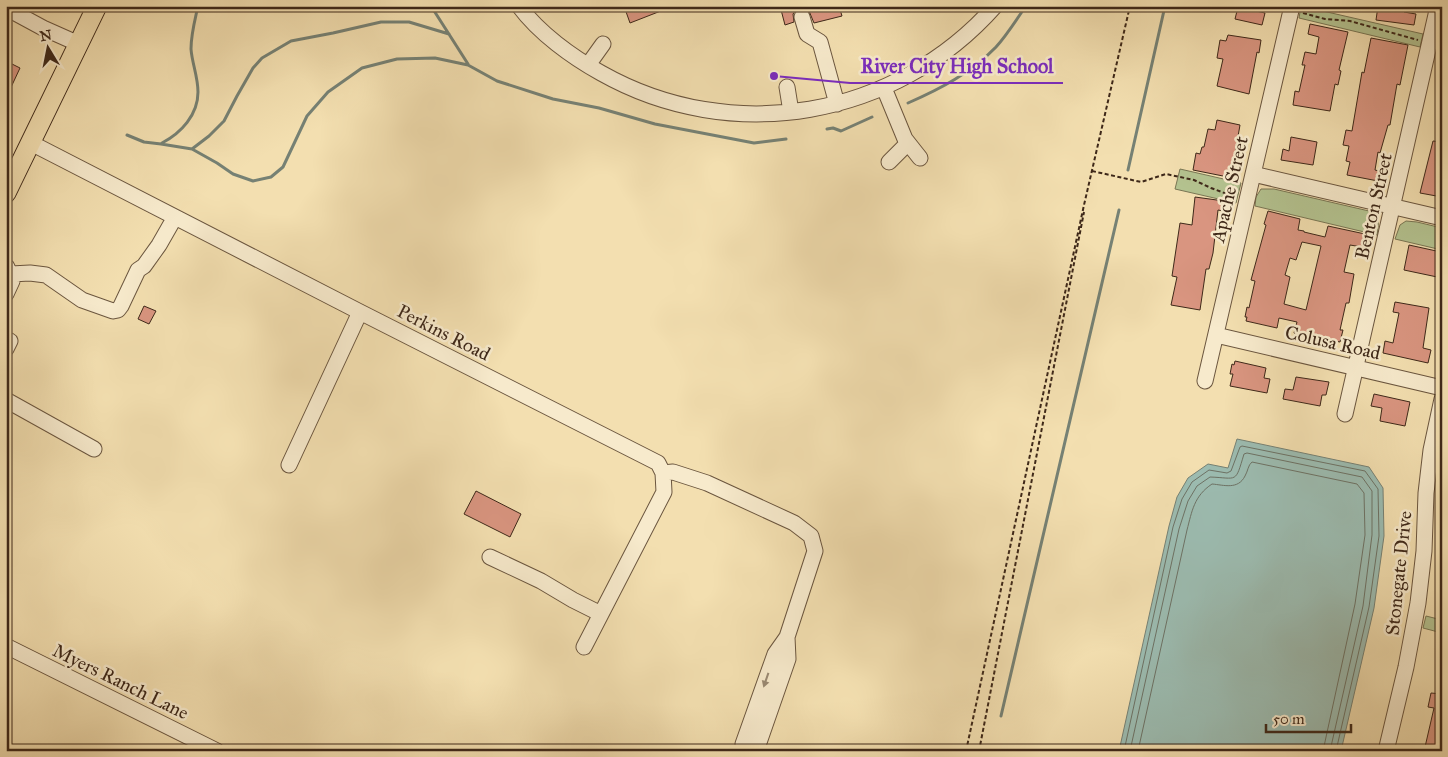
<svg xmlns="http://www.w3.org/2000/svg" width="1448" height="757" font-family="'IM FELL Great Primer',serif">
<style>
.green{fill:#b4c390;stroke:#797654}
.water{fill:#9cbcb1;stroke:#768174}
.lines{fill:none;stroke-linecap:round;stroke-linejoin:round}
.shore{stroke:#6d7265;stroke-width:1}
.stream{stroke:#768174;stroke-width:3}
.building{fill:#d99580;stroke:#3e2819;fill-rule:evenodd}
.minor-casing{stroke:#6b563f;stroke-width:17}
.major-casing{stroke:#3e2819;stroke-width:21}
.path{stroke:#3e2819;stroke-width:2;stroke-dasharray:4 2.5;stroke-linecap:butt}
.minor{stroke:#f7eacc;stroke-width:15}
.major{stroke:#f3dfb0;stroke-width:19}
.oneway{fill:#9a8972}
.labels{text-anchor:middle;stroke-width:5;stroke-linejoin:round;paint-order:stroke}
.street-label{font-size:19px;fill:#3e2819;stroke:#f7eacc}
.leader{fill:none;stroke:#7b2cbf;stroke-width:2}
.callout-dot{fill:#7b2cbf;stroke:#f7eacc;stroke-width:2}
.callout-label{font-size:20px;text-anchor:middle;font-weight:bold;fill:#7b2cbf;stroke:#f7eacc;stroke-width:5;stroke-linejoin:round;paint-order:stroke}
</style>
<rect width="100%" height="100%" fill="#f3dfb0"/>
<filter id="stains"><feTurbulence type="fractalNoise" baseFrequency=".004" numOctaves="4"/><feColorMatrix values="0 0 0 0 .2 0 0 0 0 .09 0 0 0 0 .02 0 0 0 .5 -.17"/></filter>
<radialGradient id="worn" r=".72"><stop offset=".6" stop-color="#630" stop-opacity="0"/><stop offset="1" stop-color="#630" stop-opacity=".3"/></radialGradient>
<path class="green" d="M1301 6 1423 34 1420 47 1299 18Z
M1180 169 1241 183 1236 203 1175 189Z
M1261 189H1274L1369 211C1380 216 1379 224 1377 235L1255 206 1256 197Z
M1406 221 1417 222 1442 228V250L1395 239 1400 225Z
M1426 616 1442 620V633L1423 628Z"/>
<path class="water" d="M1237 439 1369 467 1383 488 1384 536 1374 608 1341 751H1119L1169 526 1177 497 1188 478 1208 464 1228 468Z"/>
<g class="lines">
<path class="shore" d="M1124 751 1173 527 1182 499 1192 482 1209 470 1227 473 1231 471 1240 447 1242 446 1365 471 1378 489 1379 536 1369 607 1336 751
M1130 751 1179 529 1188 501 1197 486 1210 477C1238 478 1235 484 1244 454L1247 453 1362 477 1372 491V535L1363 606 1330 751
M1138 751 1187 530C1192 511 1194 496 1212 484 1224 485 1238 490 1245 476 1248 471 1248 465 1252 462L1357 484 1364 493 1365 535 1355 604 1323 751"/>
<path class="stream" d="M431 6 468 64
M908 103C940 89 971 73 996 47 1007 35 1016 20 1026 6
M827 129 833 128 841 131 872 117
M127 135 144 142 161 144 192 149 217 163 233 174 253 181 271 177 283 167 307 116 328 92 362 68 397 59 435 58 468 65 497 81 553 99 599 108 655 124 754 143 786 139
M162 143C181 133 198 115 198 92 198 77 192 63 191 49 191 34 195 20 198 6
M192 149 209 136 224 121 237 96 253 68 262 58 291 41 333 33 381 22H409L449 34
M1128 170 1165 6
M1001 716 1119 210"/>
</g>
<path class="building" d="M624 6H671V7L630 23Z
M780 6H839L842 16 814 23 809 11 800 8 796 10 793 14 794 22 785 25Z
M1378 6H1404V12L1416 14 1414 25 1376 20Z
M1238 7 1265 13 1262 25 1235 19Z
M1310 24 1348 32 1339 70 1341 71 1338 85 1335 84 1330 111 1293 105 1295 91 1299 92 1305 65H1302L1305 52 1316 54 1319 37 1308 34Z
M1228 35 1261 40 1259 53 1257 52 1249 94 1217 86 1223 59 1217 58 1220 40 1226 41Z
M1371 38 1408 45 1400 85 1397 84 1390 125H1388L1380 153 1378 152 1375 170 1379 171 1378 181 1347 175 1350 162 1346 161 1349 146 1343 145 1346 130 1352 131 1362 72 1364 73Z
M6 61 20 68 6 98Z
M1217 120 1240 125 1233 165H1230L1228 177 1193 170 1196 153 1200 154 1202 147H1204L1208 129 1215 130Z
M1291 137 1317 142 1313 165 1281 160 1283 149 1289 151Z
M1433 141 1442 142V197L1420 193Z
M1195 197 1224 201 1223 211 1218 210 1213 253 1209 269H1206L1200 310 1171 305 1177 277 1172 276 1180 223 1192 225Z
M1268 211 1300 219 1298 230 1304 231V232L1325 237 1328 226 1365 234 1362 247 1350 245 1344 272 1354 274 1349 303H1346L1340 330H1343L1340 342 1294 333 1297 322 1279 318 1277 328 1246 321 1247 317H1245L1247 307 1249 308 1255 281 1251 280 1266 225 1264 224ZM1302 242 1321 246 1306 310 1284 304 1290 277 1285 275 1290 258 1296 260Z
M1409 245 1441 252 1438 263H1442V278L1404 270Z
M1395 302 1429 308 1423 348 1431 350 1428 363 1383 353 1385 341 1393 343 1399 313 1393 312Z
M144 306 156 311 149 324 138 319Z
M1235 361 1266 368 1264 378 1270 379 1267 393 1230 386 1233 374H1230L1232 364 1234 365Z
M1296 377 1329 382 1326 395H1322L1320 406 1283 399 1285 389 1293 390Z
M1374 394 1410 402 1405 426 1380 421 1382 408 1371 406Z
M476 491 521 514 510 537 464 514Z
M1431 693 1442 694V751H1427L1428 747H1425L1434 708 1428 707Z"/>
<g class="lines">
<g class="minor-casing">
<path id="minor" d="M519 6C539 33 572 57 601 73 732 147 896 118 995 6
M6 8 43 28 79 44
M802 17 807 34 820 42 837 104
M588 65 603 44
M787 87 791 112
M884 88 905 139 920 158
M31 143 360 312 658 463 663 473 664 492 584 647
M889 162 908 143
M1253 174 1442 218
M11 274 30 273 46 275 82 300 113 311 118 310 121 306 138 270 144 266 159 245 175 217
M6 294 12 281 7 267
M1216 335 1442 388
M6 339 10 341 6 349
M1205 381 1292 6
M6 400 94 449
M1345 414 1438 6
M289 465 360 312
M663 473 673 472 707 483 794 523 811 536 815 551 787 637 775 654 743 744V751
M490 557 541 581 573 600 601 614
M6 646 217 751
M756 751 788 659 787 637
M1386 751 1406 667 1418 603 1424 551 1426 493 1431 450 1442 399"/>
</g>
<g class="major-casing">
<path id="major" d="M6 193 97 6"/>
</g>
<path class="path" d="M1272 6 1278 8
M1303 13 1325 19 1350 21 1418 40
M1092 171 1141 182 1166 174 1194 180 1211 188 1235 197
M966 751 1084 205 1130 6
M979 751 1084 212"/>
<use href="#minor" class="minor"/>
<use href="#major" class="major"/>
</g>
<defs><path id="oneway-solid" d="M-6-.8H1V-3.2L6.5 0L1 3.2V.8H-6Z" transform="scale(1.25)"/></defs>
<use class="oneway" href="#oneway-solid" transform="translate(766 680) rotate(109)"/>
<g class="labels">
<g class="street-label">
<text transform="translate(1229 189) rotate(-77)" y="7">Apache Street</text>
<text transform="translate(1373 206) rotate(-77)" y="7">Benton Street</text>
<text transform="translate(444 332) rotate(27)" y="7">Perkins Road</text>
<text transform="translate(1333 342) rotate(13)" y="7">Colusa Road</text>
<text transform="translate(1398 573) rotate(-84)" y="7">Stonegate Drive</text>
<text transform="translate(121 681) rotate(26)" y="7">Myers Ranch Lane</text>
</g>
</g>
<path class="leader" d="M774 76L850 83H1063"/>
<circle class="callout-dot" cx="774" cy="76" r="5"/>
<g class="callout-label">
<text x="957" y="73">River City High School</text>
</g>
<rect width="1448" height="757" fill="none" stroke="#f3dfb0" stroke-width="25"/>
<rect x="8" y="8" width="1433" height="742" fill="none" stroke="#3e2819" stroke-width="2.5"/>
<rect x="12" y="12" width="1423" height="732" fill="none" stroke="#3e2819"/>
<g transform="translate(48 48) rotate(350)" stroke="#f7eacc" stroke-width="4" paint-order="stroke">
<path d="M0-4L9 19L0 12L-9 19Z" fill="#3e2819"/>
<text y="-8" font-size="14" font-weight="bold" text-anchor="middle" fill="#3e2819">N</text>
</g>
<path d="M1266 724v8h85v-8" fill="none" stroke="#3e2819" stroke-width="2.5"/>
<text x="1273" y="724" font-size="15" fill="#3e2819" stroke="#f7eacc" stroke-width="4" paint-order="stroke">50 m</text>
<rect width="100%" height="100%" filter="url(#stains)"/>
<rect width="100%" height="100%" fill="url(#worn)"/>
</svg>
